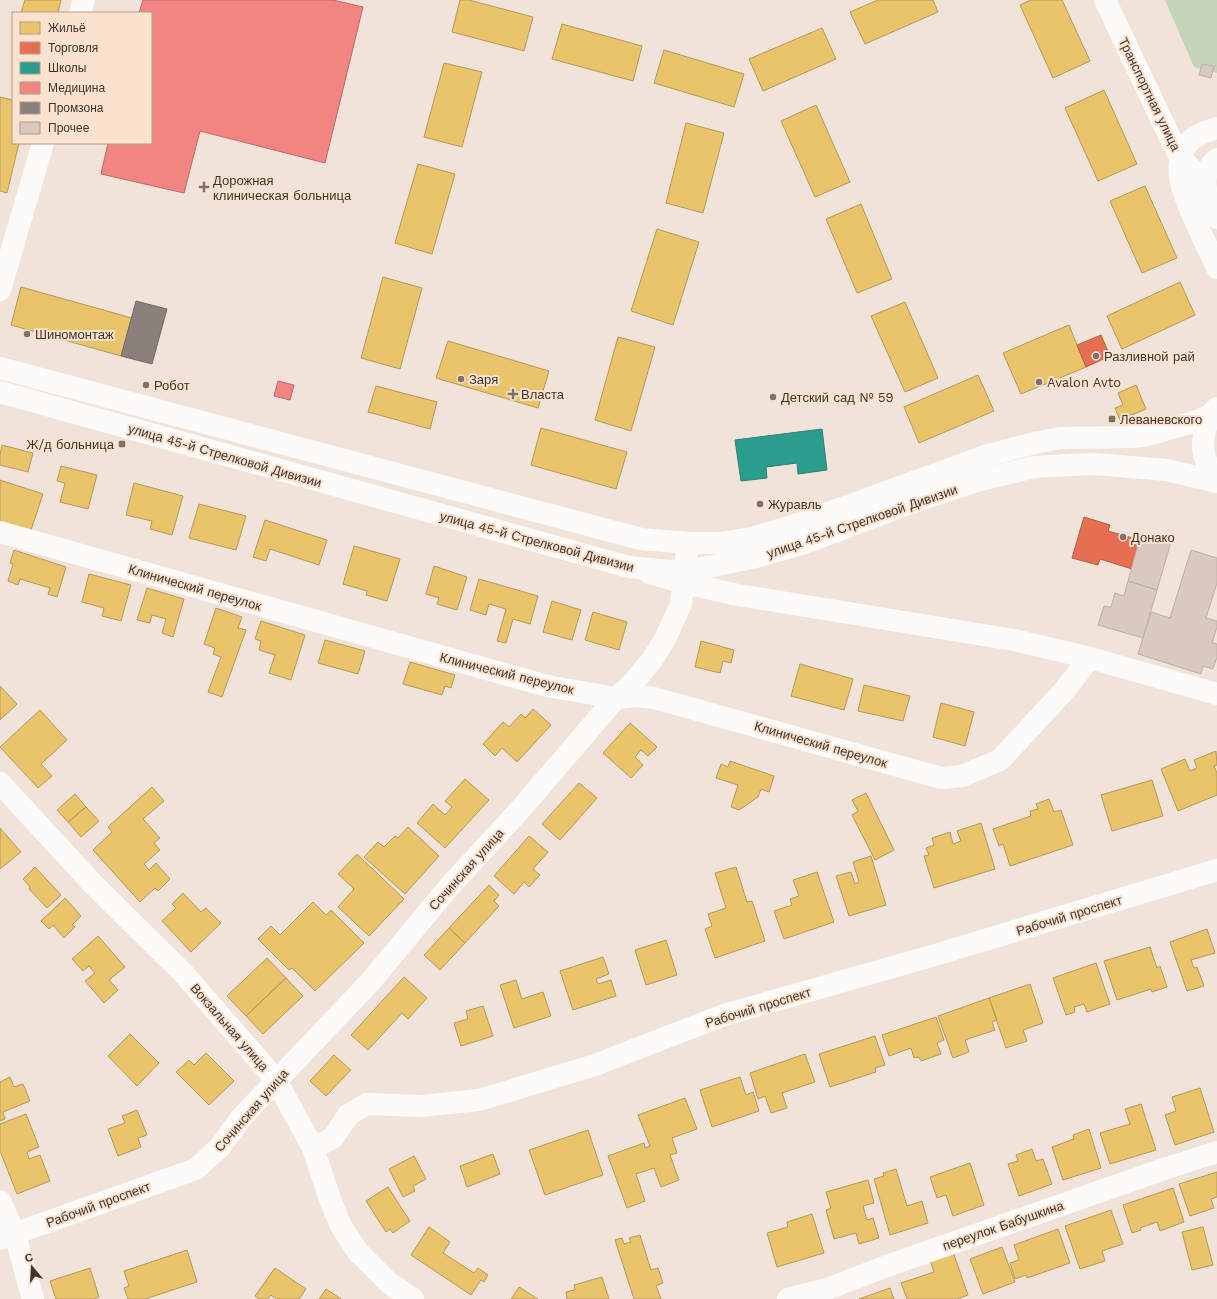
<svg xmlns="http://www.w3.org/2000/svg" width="1217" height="1299" font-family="'Work Sans',sans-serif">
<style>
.green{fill:#c6d4ba}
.homes{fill:#e9c46a;stroke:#b69958}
.shops{fill:#e76f51;stroke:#b55e46}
.schools{fill:#2a9d8f;stroke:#307e72}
.health{fill:#f28482;stroke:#bc6c69}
.industry{fill:#8a817c;stroke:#746a65}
.building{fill:#d9c9bf;stroke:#bcb0a9}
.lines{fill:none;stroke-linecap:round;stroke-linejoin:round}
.street{stroke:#fdfbf9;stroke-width:22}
.secondary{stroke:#fdfbf9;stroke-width:22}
.primary{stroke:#fdfbf9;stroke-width:22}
.poi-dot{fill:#7d726a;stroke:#fbe2cf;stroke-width:1.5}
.labels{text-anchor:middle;stroke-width:4;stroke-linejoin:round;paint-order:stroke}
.street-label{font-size:13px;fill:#3f352e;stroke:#fbe2cf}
.poi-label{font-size:13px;fill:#3f352e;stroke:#fbe2cf;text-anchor:start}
</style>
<rect width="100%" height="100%" fill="#f1e3d9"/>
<path class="green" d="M1165 0H1217V73L1194 67Z"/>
<path class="homes" d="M25 0H61L58 13H21Z
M460 0H469L533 17 524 51 452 32Z
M878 0H933L938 12 865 44 850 12Z
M1031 0H1062L1090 61 1053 78 1020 5Z
M562 24 642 46 633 81 552 59Z
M822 28 836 59 763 91 749 59Z
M664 50 744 74 734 107 654 83Z
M444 63 482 72 462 147 424 137Z
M1104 90 1137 164 1098 181 1065 108Z
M0 97 13 100V143H19L7 193 0 191Z
M816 105 850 182 815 197 781 121Z
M686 123 724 133 703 213 666 203Z
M418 164 455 174 432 254 395 243Z
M1145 186 1177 258 1142 273 1110 201Z
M861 204 892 279 857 293 826 219Z
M657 229 699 242 673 325 631 311Z
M383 277 422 288 400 369 361 358Z
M1180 282 1195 315 1122 349 1107 316Z
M21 287 132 318 121 356 11 325Z
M905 302 938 378 905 392 871 316Z
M1069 325 1086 367 1021 394 1003 353Z
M618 337 655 347 631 431 595 420Z
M448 341 549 371 538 408 436 378Z
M978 375 994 411 919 443 904 407Z
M1136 385 1146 409 1120 420 1115 408 1123 405 1118 393Z
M376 386 437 402 430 429 368 412Z
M541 428 627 452 616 489 531 465Z
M2 445 33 453 28 472 0 465V454Z
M61 466 97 475 88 509 60 502 65 483 57 481Z
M0 480 43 494 30 533 0 523Z
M134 483 183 496 172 535 150 529 152 521 126 515Z
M199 504 246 516 236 550 189 538Z
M265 520 327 540 319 565 270 549 266 561 253 557Z
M354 546 400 559 387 601 366 595 367 591 343 584Z
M14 550 66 567 57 597 48 594 50 588 20 579 18 585 8 581 13 564 10 563Z
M434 566 467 577 457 610 437 604 439 598 426 594Z
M89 574 131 585 121 621 102 616 104 608 82 602Z
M479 579 538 596 530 624 513 619 506 643 497 641 506 609 489 604 486 615 470 610Z
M147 588 184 599 173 637 162 633 166 619 152 615 150 623 137 620Z
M552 601 581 610 572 640 543 632Z
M216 608 242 617 238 628 246 630 222 697 208 692 221 657 213 654 215 648 204 644Z
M593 612 627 622 619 650 585 640Z
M261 621 305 635 291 680 269 673 275 655 259 650 261 641 255 639Z
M325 640 365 651 358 674 318 663Z
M701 641 734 650 731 663 723 661 720 673 695 667Z
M410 662 455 675 451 688 445 686 442 695 403 684Z
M800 664 853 679 844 710 791 696Z
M864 685 910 696 903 721 858 711Z
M0 686 17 704 0 720Z
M941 703 974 712 965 746 933 737Z
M533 709 551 725 517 762 502 748 495 756 483 744 503 722 509 727 521 714 525 718Z
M40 710 67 740 41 764 52 776 38 788 0 747Z
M630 723 657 747 648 756 641 750 635 757 643 765 631 778 603 753Z
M1216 751 1217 765 1214 766 1217 773V795L1178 811 1161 769 1185 759 1190 771 1197 768 1194 760Z
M730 761 774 776 769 792 761 789 758 797 739 810 731 807 738 785 716 778 721 764 728 767Z
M465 779 489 800 445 848 417 823 433 804 445 815 452 807 445 801Z
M1152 780 1163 816 1112 831 1101 795Z
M579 783 597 798 560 840 542 824Z
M152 787 164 801 143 819 160 838 154 843 160 850 144 864 149 870 156 863 170 879 158 891 155 888 140 902 93 850 112 832 108 827Z
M866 793 894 850 875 860 852 815 858 811 852 800Z
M75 794 86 807 68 822 57 810Z
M1049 799 1054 812 1061 810 1073 845 1010 866 1003 844 999 846 993 829 1031 816 1030 811 1038 809 1036 804Z
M86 807 99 821 81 837 68 822Z
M981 823 995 869 934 888 924 856 929 855 926 848 934 845 932 838 950 832 953 844 961 841 957 831Z
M408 827 439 856 405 894 364 857 378 842 384 847 395 836 398 838Z
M0 828 21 852 0 869Z
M529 836 548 852 533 869 540 875 529 887 524 882 514 894 494 876Z
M357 854 404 899 369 936 338 907 354 889 338 874Z
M871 856 886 905 849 916 836 876 851 872 855 884 859 882 853 862Z
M35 867 61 895 47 908 29 889 30 887 23 879Z
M736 867 747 902 752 901 765 941 715 958 705 929 712 926 708 914 726 908 715 873Z
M817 872 834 922 784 939 774 911 792 905 790 899 799 896 793 880Z
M489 885 499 895 494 901 499 906 465 943 449 928Z
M183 893 201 912 206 908 221 923 191 952 162 921 176 908 172 904Z
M65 898 81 916 72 925 75 927 64 938 53 925 49 929 41 921Z
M313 902 326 915 331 910 364 943 315 991 292 968 289 970 258 939 271 926 280 935Z
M449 928 465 943 440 970 424 955Z
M1207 929 1215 953 1191 960 1194 968 1197 967 1204 986 1187 991 1170 942Z
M98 936 125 967 109 980 118 990 104 1003 85 981 95 973 89 966 83 971 72 959Z
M666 940 677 975 646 985 635 950Z
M1150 947 1157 968 1160 966 1167 987 1152 992 1151 989 1117 1000 1104 961Z
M603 957 609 974 596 979 598 984 611 980 616 996 573 1010 560 971Z
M267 958 286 978 246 1016 227 996Z
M1096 963 1110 1004 1087 1012 1084 1004 1074 1007 1075 1012 1066 1015 1053 978Z
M404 977 427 998 408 1019 402 1013 368 1050 351 1035Z
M286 978 303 996 263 1034 246 1016Z
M516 980 522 999 543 992 551 1016 514 1028 500 985Z
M1030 984 1043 1023 1023 1030 1027 1041 1006 1048 989 998Z
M989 998 997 1020 992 1022 995 1030 965 1040 969 1052 953 1058 938 1016Z
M483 1006 493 1036 461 1046 454 1023 468 1019 466 1011Z
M936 1017 944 1040 937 1043 941 1054 921 1061 919 1057 914 1058 911 1048 889 1056 882 1035Z
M130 1034 159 1063 137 1086 108 1056Z
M875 1036 885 1065 875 1068 876 1072 830 1087 819 1054Z
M206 1053 234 1081 209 1105 176 1072 189 1060 194 1065Z
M805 1054 815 1082 782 1093 787 1108 771 1113 765 1096 758 1099 750 1073Z
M334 1055 351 1070 326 1096 310 1081Z
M10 1077 14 1087 23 1084 30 1101 3 1112 5 1119 0 1121V1082Z
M740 1077 746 1095 753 1092 759 1111 712 1127 700 1090Z
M1200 1088 1214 1132 1175 1145 1165 1115 1176 1111 1172 1097Z
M685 1098 697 1129 672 1138 677 1153 670 1155 679 1180 661 1187 654 1168 636 1174 645 1201 627 1208 608 1156 644 1143 645 1148 650 1146 638 1115Z
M1141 1104 1156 1150 1110 1164 1100 1133 1130 1124 1125 1109Z
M137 1110 147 1135 138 1138 141 1147 118 1156 108 1129 125 1123 122 1116Z
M26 1114 39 1147 27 1152 29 1159 40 1155 50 1181 17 1194 0 1151V1124Z
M1089 1129 1101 1168 1063 1180 1052 1147 1074 1139 1073 1135Z
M588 1130 603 1175 545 1195 529 1150Z
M1032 1149 1036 1161 1043 1159 1052 1184 1019 1196 1008 1164 1018 1161 1016 1155Z
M493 1154 500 1174 467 1187 460 1166Z
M414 1156 426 1179 413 1186 415 1191 403 1197 389 1169Z
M970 1163 984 1205 953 1216 946 1195 937 1198 930 1177Z
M896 1169 907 1206 922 1201 928 1223 890 1235 874 1179 884 1176 883 1173Z
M1217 1172V1197L1211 1199 1214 1208 1190 1216 1179 1184Z
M868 1180 874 1203 863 1206 867 1220 873 1218 879 1238 859 1244 856 1233 834 1239 826 1210 831 1208 826 1192Z
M388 1187 410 1221 393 1233 390 1229 386 1232 366 1201Z
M1173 1188 1184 1222 1160 1231 1157 1222 1140 1228 1141 1230 1132 1233 1123 1205Z
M1111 1210 1123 1244 1102 1251 1105 1261 1080 1269 1065 1226Z
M812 1214 824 1253 777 1267 767 1233 788 1227 787 1222Z
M429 1227 450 1242 443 1253 474 1273 478 1268 488 1275 484 1282 481 1280 471 1295 411 1255Z
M1203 1227 1213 1265 1192 1270 1182 1232Z
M1058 1229 1070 1263 1027 1278 1026 1275 1015 1279 1010 1263 1019 1260 1014 1245Z
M640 1235 651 1270 658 1268 663 1283 656 1286 661 1299H634L615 1240 622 1238 624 1244 631 1242 629 1238Z
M1002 1247 1015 1282 983 1294 970 1259Z
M187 1250 197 1282 145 1299H128L124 1288 129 1286 124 1271Z
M953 1252 968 1295 957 1299H907L901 1283 934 1272 930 1260Z
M90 1268 99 1297 94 1299H56L50 1281Z
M275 1268 306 1289 299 1299H276L271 1295 268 1299H259L255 1296Z
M602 1277 609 1299H567L566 1292 575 1290 574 1285Z
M519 1287 538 1299H511Z
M890 1288 894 1299H859Z
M326 1289 341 1299H319Z"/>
<path class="shops" d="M1101 335 1110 356 1086 367 1077 345Z
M1084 517 1110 525 1108 531 1140 540 1132 569 1100 559 1098 565 1072 558Z"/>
<path class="schools" d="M822 429 827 470 798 474 797 463 766 467 767 478 741 481 735 440Z"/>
<path class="health" d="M143 0H333L363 7 325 163 200 131 184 193 101 174 108 143H151V13H139Z
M278 381 294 385 290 400 274 396Z"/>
<path class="industry" d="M136 301 167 309 152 364 121 356Z"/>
<path class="building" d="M1202 64 1214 66 1211 78 1199 75Z
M1141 534 1171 542 1157 590 1128 581Z
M1191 550 1217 558V583L1206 618 1217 621V627L1212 643 1217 644V657L1213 669 1203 666 1201 674 1138 654 1151 612 1170 618Z
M1128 581 1157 590 1143 638 1098 625 1104 606 1111 607 1115 593 1124 596Z"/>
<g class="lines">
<path class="street" d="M1105 0 1164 125 1180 157 1204 182
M80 13 84 0
M0 290 43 143
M0 532 547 686 616 698 636 696 654 698 941 778 962 776 1000 760 1063 692 1090 658
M0 783 93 884 184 974 276 1080 313 1148 331 1202 341 1226 358 1252 389 1283 413 1299
M313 1148 333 1138 348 1115 367 1104 421 1106 479 1100 595 1065 724 1015 935 955 1217 870
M0 1201 15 1235 33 1299
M0 1239 196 1169 220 1147 241 1118 371 981 449 887 518 812 616 698 631 685 652 660 665 639 681 604 688 543
M788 1299 827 1289 887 1266 1161 1170 1217 1152"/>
<path class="secondary" d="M1210 415C1200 441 1199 456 1217 478
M649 573 684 583 738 595 1014 640 1090 658 1217 694"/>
<path class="primary" d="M1217 128C1210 130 1203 132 1197 136 1182 144 1178 161 1180 176 1181 186 1185 196 1189 206 1197 227 1208 247 1217 268
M1217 159C1196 177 1208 197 1217 218
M0 368 641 539 688 543H720L752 538 798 524 985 456 1039 442 1060 438 1131 437 1144 436 1194 422 1210 415 1217 408
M0 392 629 567 671 571 703 568 756 557 805 543 908 504 980 480 1034 467 1090 464 1107 465 1167 470 1217 482"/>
</g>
<g class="poi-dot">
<path d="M202 181h4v4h4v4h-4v4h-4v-4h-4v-4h4z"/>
<circle cx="27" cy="334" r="4"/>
<circle cx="1096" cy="356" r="4"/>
<circle cx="461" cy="379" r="4"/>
<circle cx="1039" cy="382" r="4"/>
<circle cx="146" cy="385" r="4"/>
<path d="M511 388h4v4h4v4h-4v4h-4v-4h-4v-4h4z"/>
<circle cx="773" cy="397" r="4"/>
<rect x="1108" y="415" width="8" height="8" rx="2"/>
<rect x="118" y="440" width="8" height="8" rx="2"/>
<circle cx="760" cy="504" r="4"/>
<circle cx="1123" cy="537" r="4"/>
</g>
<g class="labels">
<g class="street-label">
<text transform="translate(1150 94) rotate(64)" y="5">Транспортная улица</text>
<text transform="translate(225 455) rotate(16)" y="5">улица 45-й Стрелковой Дивизии</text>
<text transform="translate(862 521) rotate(-19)" y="5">улица 45-й Стрелковой Дивизии</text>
<text transform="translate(537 541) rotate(15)" y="5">улица 45-й Стрелковой Дивизии</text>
<text transform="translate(195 587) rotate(16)" y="5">Клинический переулок</text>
<text transform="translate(507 673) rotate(14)" y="5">Клинический переулок</text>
<text transform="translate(821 744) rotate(16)" y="5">Клинический переулок</text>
<text transform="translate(466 869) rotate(-48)" y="5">Сочинская улица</text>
<text transform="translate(1069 915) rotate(-17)" y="5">Рабочий проспект</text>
<text transform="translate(758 1007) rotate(-17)" y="5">Рабочий проспект</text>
<text transform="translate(230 1027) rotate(49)" y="5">Вокзальная улица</text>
<text transform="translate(251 1110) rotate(-49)" y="5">Сочинская улица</text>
<text transform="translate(98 1204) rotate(-20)" y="5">Рабочий проспект</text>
<text transform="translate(1003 1225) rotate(-19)" y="5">переулок Бабушкина</text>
</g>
<g class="poi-label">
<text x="213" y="185">Дорожная<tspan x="213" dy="15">клиническая больница</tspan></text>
<text x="35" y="339">Шиномонтаж</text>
<text x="1104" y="361">Разливной рай</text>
<text x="469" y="384">Заря</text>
<text x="1047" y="387">Avalon Avto</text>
<text x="154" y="390">Робот</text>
<text x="521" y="399">Власта</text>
<text x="781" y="402">Детский сад № 59</text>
<text x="1120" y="424">Леваневского</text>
<text x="114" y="449" text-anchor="end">Ж/д больница</text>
<text x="768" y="509">Журавль</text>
<text x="1131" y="542">Донако</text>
</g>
</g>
<rect x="12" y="12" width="140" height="132" fill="#fbe2cf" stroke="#b09d8f"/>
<rect x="20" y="22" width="20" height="12" fill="#e9c46a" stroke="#b09d8f"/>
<text x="48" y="32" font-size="12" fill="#3f352e">Жильё</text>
<rect x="20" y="42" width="20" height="12" fill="#e76f51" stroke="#b09d8f"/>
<text x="48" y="52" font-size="12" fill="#3f352e">Торговля</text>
<rect x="20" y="62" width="20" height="12" fill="#2a9d8f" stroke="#b09d8f"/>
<text x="48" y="72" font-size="12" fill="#3f352e">Школы</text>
<rect x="20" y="82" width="20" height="12" fill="#f28482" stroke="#b09d8f"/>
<text x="48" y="92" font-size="12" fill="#3f352e">Медицина</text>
<rect x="20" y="102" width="20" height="12" fill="#8a817c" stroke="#b09d8f"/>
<text x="48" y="112" font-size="12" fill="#3f352e">Промзона</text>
<rect x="20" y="122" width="20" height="12" fill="#d9c9bf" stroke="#b09d8f"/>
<text x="48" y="132" font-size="12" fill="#3f352e">Прочее</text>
<g transform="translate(32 1267) rotate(342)" stroke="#fbe2cf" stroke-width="3" paint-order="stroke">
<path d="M0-3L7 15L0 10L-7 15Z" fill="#3f352e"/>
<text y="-6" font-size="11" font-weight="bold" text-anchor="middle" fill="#3f352e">С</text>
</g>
</svg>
